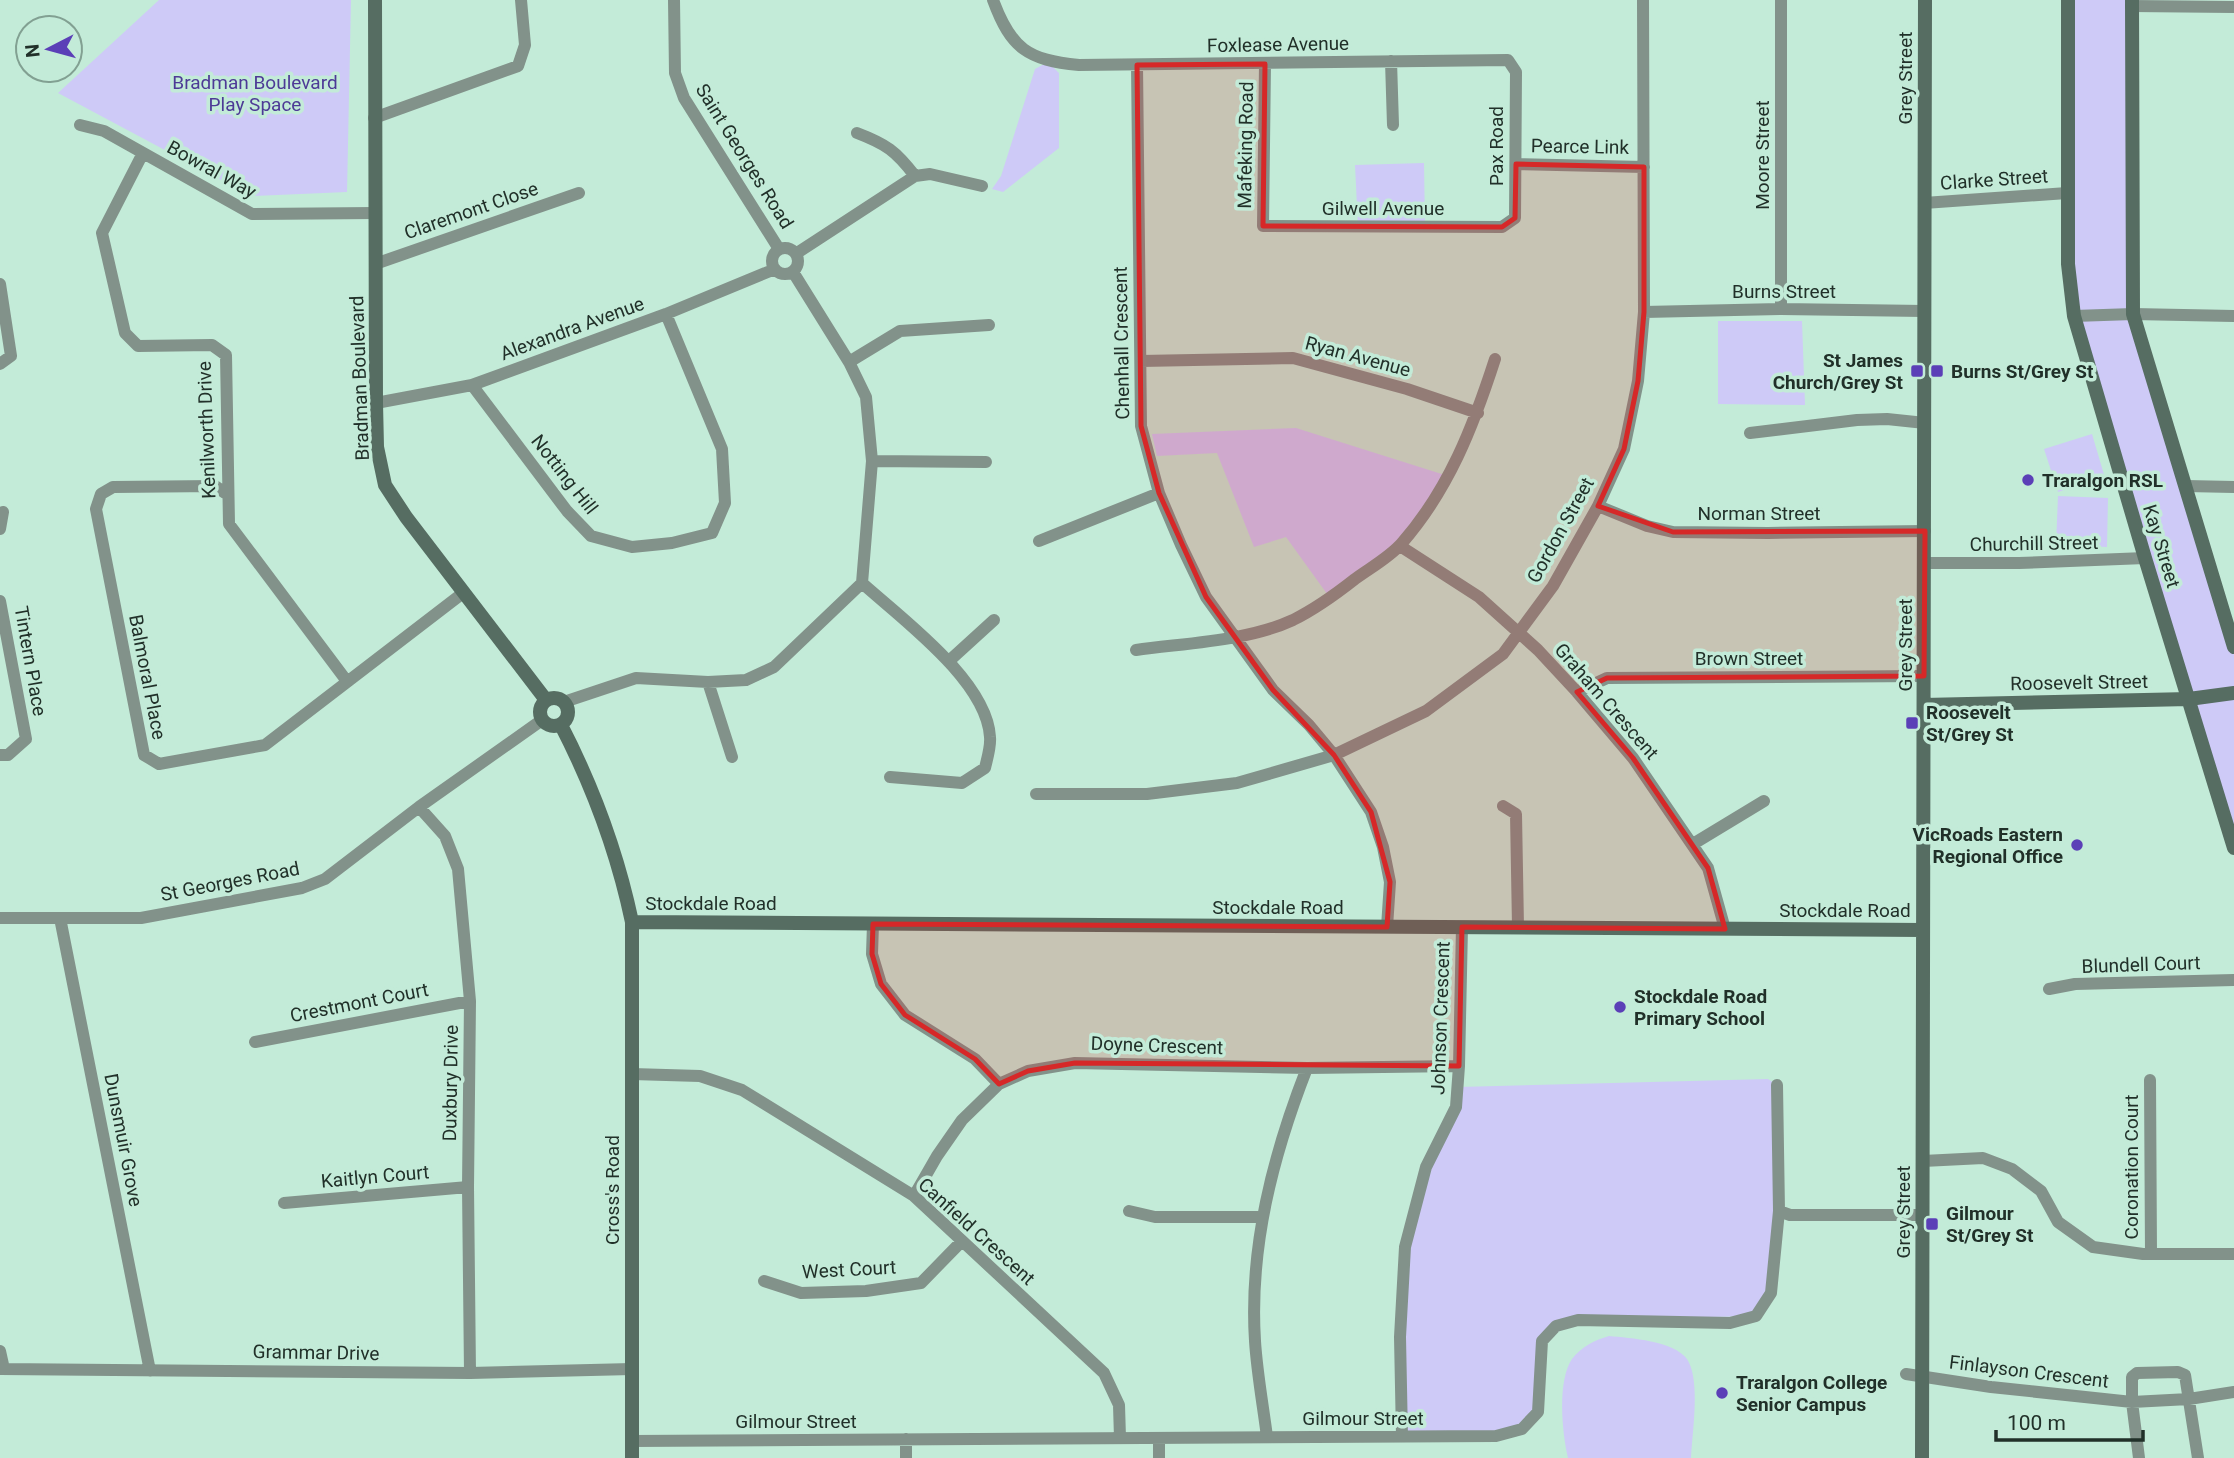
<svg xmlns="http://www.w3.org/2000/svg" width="2234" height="1458" font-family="Roboto,sans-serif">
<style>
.green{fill:#cecaf7}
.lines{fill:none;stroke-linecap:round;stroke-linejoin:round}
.street{stroke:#82928a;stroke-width:12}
.secondary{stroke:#566d62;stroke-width:14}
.marked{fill:#d62828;fill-opacity:0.2;stroke:#d62828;stroke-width:5;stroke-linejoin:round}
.poi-dot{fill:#5b3fb7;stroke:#c3ebd8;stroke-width:2.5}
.labels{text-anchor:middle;stroke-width:7;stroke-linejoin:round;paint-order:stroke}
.street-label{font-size:19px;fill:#213029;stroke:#c3ebd8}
.park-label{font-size:19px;fill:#4d3a96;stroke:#c3ebd8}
.poi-label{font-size:19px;font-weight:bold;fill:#213029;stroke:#c3ebd8;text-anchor:start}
</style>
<rect width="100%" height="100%" fill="#c3ebd8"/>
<path class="green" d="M159 0H351L347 192 251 196 58 93Z
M2068 0H2132L2133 314 2234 647V850L2074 316Z
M1048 62 1059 73V148L1003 192 992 189 1001 176 1035 69Z
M1424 163 1425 227H1358L1355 165Z
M1718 321H1802L1805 405 1718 404Z
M1296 428 1448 476 1400 546 1330 598 1286 537 1254 547 1217 453 1157 456 1152 434Z
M2092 434 2105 478 2058 492 2044 449Z
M2058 496 2108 498 2107 547 2056 545Z
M1768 1079 1777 1085 1771 1293 1756 1316 1578 1320 1542 1341 1538 1412 1522 1429 1402 1437 1406 1247 1458 1087Z
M1609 1336C1630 1338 1674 1341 1687 1359 1701 1380 1692 1433 1691 1458H1568C1562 1433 1557 1381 1572 1359 1581 1347 1595 1340 1609 1336Z"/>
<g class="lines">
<path class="street" d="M674 0 675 73 684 98 779 249
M993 0C1011 49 1028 60 1079 65L1508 60 1516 72 1515 218 1502 227 1263 226 1265 64
M2131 6 2234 7
M1391 61 1393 125
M1137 65 1141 426 1159 493 1181 545 1206 597 1273 690 1309 725 1334 755 1371 812 1383 847 1390 882 1387 927
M374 118 518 66 525 45 521 0
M80 125 104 131 252 214 375 213
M857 133C886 144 896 151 915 176
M143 153 102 233 125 333 138 346 212 345 226 355 229 524 346 680
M1516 164 1644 167
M1924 203 2067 193
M772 261a13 13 0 1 1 26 0a13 13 0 1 1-26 0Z
M797 253 915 176 930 174 982 186
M375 264 579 193
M0 284 11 356 0 364
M1781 309V0
M1644 312 1781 309 1924 311
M2074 316 2133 314 2234 316
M1141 361 1293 358 1407 389 1478 413
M849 362 900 331 989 325
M472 385 567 511 591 536 632 547 672 543 712 533 725 503 722 449 666 314
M376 403 472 385 666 314 775 269
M1750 433 1857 420 1887 419 1925 423
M872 461 986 462
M2186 486 2234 487
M228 495 215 486 113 487 101 494 96 509 144 755 159 764 265 745 463 593
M1598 506 1647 526 1673 532 1768 533 1925 531
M0 529 3 512
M1039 541 1159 493
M1400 546 1479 597 1538 650 1577 692 1633 758 1708 868 1725 929
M1924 563H2019L2145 558
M862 583C902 619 987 681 990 737 991 747 987 759 985 768L962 783 890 777
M0 601 26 739 8 755H0
M1136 650C1185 643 1248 641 1293 620 1315 609 1336 594 1355 579 1370 568 1390 557 1402 543 1449 489 1473 427 1495 359
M949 661 994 620
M708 682 732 757
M1577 692 1607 678 1924 676
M564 702 636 678 708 682 746 680 774 667 862 583 872 461 866 397 849 362 793 272
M1036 794H1147L1237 783 1334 755 1426 711 1503 654 1553 586 1598 506 1624 449 1638 381 1644 312 1643 0
M1503 806 1516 814 1518 927
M419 807 445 836 458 869 470 1001 468 1187 470 1373
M1693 844 1764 801
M0 918H141L302 888 325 879 419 807 542 720
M60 918 150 1371
M873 924 872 954 881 984 905 1015 975 1059 999 1084
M2049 989 2075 984 2234 980
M255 1042 470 1001
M632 1074 700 1076 742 1090 914 1196 1104 1373 1119 1405 1120 1438
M2150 1080 2151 1254
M1777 1085 1779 1211
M1923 1161 1983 1158 2012 1169 2041 1191 2058 1222 2093 1247 2143 1254H2234
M914 1196 937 1156 962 1120 999 1084 1028 1071 1075 1063 1307 1068 1459 1066
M284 1203 468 1187
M1129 1211 1155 1217H1263
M764 1281 801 1293 866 1291 921 1283 961 1242
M0 1351 4 1369
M0 1369 470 1373 632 1369
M1906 1374 1991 1387 2132 1402 2189 1399 2234 1392
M1267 1437C1263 1405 1257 1373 1255 1341 1249 1247 1273 1155 1307 1068
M1402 1437 1400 1337 1405 1247 1426 1167 1456 1107 1459 1066 1462 927
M1159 1438V1458
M632 1441 1496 1436 1522 1429 1538 1412 1542 1341 1556 1326 1578 1320 1730 1323 1756 1316 1771 1293 1779 1211 1790 1215H1922
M906 1458V1439
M2139 1458 2132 1402V1377L2137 1373 2178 1372 2185 1375 2198 1458"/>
<path class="secondary" d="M375 0 376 403 377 447 385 485 406 517 546 700
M2068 0V264L2074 316 2145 558 2234 848
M2132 0 2133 314 2234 647
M540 712a14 14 0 1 1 28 0a14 14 0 1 1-28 0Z
M1924 705 2189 699 2234 693
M561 725C594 789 617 851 632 922V1458
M632 922 1923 930
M1922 1458 1925 0"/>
</g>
<path class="marked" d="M1265 64 1263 226 1502 227 1515 218 1516 164 1644 167V312L1638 381 1624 449 1598 506 1673 532 1925 531 1924 676 1607 678 1577 692 1633 758 1708 868 1725 929 1462 927 1459 1066 1075 1063 1028 1071 999 1084 975 1059 905 1015 881 984 872 954 873 924 1387 927 1390 882 1371 812 1334 755 1273 690 1206 597 1159 493 1141 426 1137 65Z"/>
<g class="poi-dot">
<rect x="1910" y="364" width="14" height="14" rx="3.5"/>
<rect x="1930" y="364" width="14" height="14" rx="3.5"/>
<circle cx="2028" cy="480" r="7"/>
<rect x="1905" y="716" width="14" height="14" rx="3.5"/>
<circle cx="2077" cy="845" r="7"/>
<circle cx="1620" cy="1007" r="7"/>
<rect x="1925" y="1217" width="14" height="14" rx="3.5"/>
<circle cx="1722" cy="1393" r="7"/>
</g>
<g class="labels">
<g class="street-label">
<text transform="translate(1278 44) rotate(-1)" y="7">Foxlease Avenue</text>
<text transform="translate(1905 78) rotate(-90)" y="7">Grey Street</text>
<text transform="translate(1245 145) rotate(-89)" y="7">Mafeking Road</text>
<text transform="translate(1496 146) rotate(-90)" y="7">Pax Road</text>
<text transform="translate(1580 146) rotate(1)" y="7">Pearce Link</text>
<text transform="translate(1762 155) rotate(-90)" y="7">Moore Street</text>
<text transform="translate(745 156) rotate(58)" y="7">Saint Georges Road</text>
<text transform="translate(212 169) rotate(29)" y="7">Bowral Way</text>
<text transform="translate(1994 179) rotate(-4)" y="7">Clarke Street</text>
<text x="1383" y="215">Gilwell Avenue</text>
<text transform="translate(471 210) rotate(-19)" y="7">Claremont Close</text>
<text x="1784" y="298">Burns Street</text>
<text transform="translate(572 328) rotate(-20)" y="7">Alexandra Avenue</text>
<text transform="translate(1121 343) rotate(-91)" y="7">Chenhall Crescent</text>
<text transform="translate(1358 356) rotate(15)" y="7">Ryan Avenue</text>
<text transform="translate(359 378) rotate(-92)" y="7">Bradman Boulevard</text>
<text transform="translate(206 430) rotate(-92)" y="7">Kenilworth Drive</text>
<text transform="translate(565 474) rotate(52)" y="7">Notting Hill</text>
<text x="1759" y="520">Norman Street</text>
<text transform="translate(1560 530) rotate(-61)" y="7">Gordon Street</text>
<text transform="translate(2034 543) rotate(-1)" y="7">Churchill Street</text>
<text transform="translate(2162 546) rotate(73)" y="7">Kay Street</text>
<text transform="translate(1905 645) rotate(-90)" y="7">Grey Street</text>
<text x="1749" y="665">Brown Street</text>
<text transform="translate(31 661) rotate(80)" y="7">Tintern Place</text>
<text transform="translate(148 677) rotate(79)" y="7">Balmoral Place</text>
<text transform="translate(2079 682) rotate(-1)" y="7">Roosevelt Street</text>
<text transform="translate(1607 701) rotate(49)" y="7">Graham Crescent</text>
<text transform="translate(230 881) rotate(-11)" y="7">St Georges Road</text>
<text x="711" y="910">Stockdale Road</text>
<text x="1278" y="914">Stockdale Road</text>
<text x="1845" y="917">Stockdale Road</text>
<text transform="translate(2141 964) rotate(-2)" y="7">Blundell Court</text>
<text transform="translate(359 1002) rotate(-11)" y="7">Crestmont Court</text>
<text transform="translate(1440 1018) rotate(-88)" y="7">Johnson Crescent</text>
<text transform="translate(1157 1045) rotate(2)" y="7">Doyne Crescent</text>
<text transform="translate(450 1083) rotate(-89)" y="7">Duxbury Drive</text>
<text transform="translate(124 1140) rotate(79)" y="7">Dunsmuir Grove</text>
<text transform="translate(2131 1167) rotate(-90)" y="7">Coronation Court</text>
<text transform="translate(375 1176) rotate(-5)" y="7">Kaitlyn Court</text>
<text transform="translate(612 1190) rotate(-90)" y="7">Cross's Road</text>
<text transform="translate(1903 1212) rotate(-90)" y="7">Grey Street</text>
<text transform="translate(977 1231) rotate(42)" y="7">Canfield Crescent</text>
<text transform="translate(849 1269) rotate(-3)" y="7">West Court</text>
<text transform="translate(316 1352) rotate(1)" y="7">Grammar Drive</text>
<text transform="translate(2029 1371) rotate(7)" y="7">Finlayson Crescent</text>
<text x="1363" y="1425">Gilmour Street</text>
<text x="796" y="1428">Gilmour Street</text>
</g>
<g class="park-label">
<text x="255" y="89">Bradman Boulevard<tspan x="255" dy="22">Play Space</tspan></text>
</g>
<g class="poi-label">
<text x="1903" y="367" text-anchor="end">St James<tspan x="1903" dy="22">Church/Grey St</tspan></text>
<text x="1951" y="378">Burns St/Grey St</text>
<text x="2042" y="487">Traralgon RSL</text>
<text x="1926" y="719">Roosevelt<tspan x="1926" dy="22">St/Grey St</tspan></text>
<text x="2063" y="841" text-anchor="end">VicRoads Eastern<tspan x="2063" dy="22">Regional Office</tspan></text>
<text x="1634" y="1003">Stockdale Road<tspan x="1634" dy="22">Primary School</tspan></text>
<text x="1946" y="1220">Gilmour<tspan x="1946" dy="22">St/Grey St</tspan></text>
<text x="1736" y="1389">Traralgon College<tspan x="1736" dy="22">Senior Campus</tspan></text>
</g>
</g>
<g transform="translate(49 49) rotate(264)"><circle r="33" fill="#c3ebd8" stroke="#82a092" stroke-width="2"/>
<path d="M0-5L12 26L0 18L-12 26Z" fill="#5b3fb7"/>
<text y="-10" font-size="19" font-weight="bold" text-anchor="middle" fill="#213029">N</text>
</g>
<path d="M1996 1430v10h147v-10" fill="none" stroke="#213029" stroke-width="3.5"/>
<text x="2007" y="1430" font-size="21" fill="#213029" stroke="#c3ebd8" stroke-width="5" paint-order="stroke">100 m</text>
</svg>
